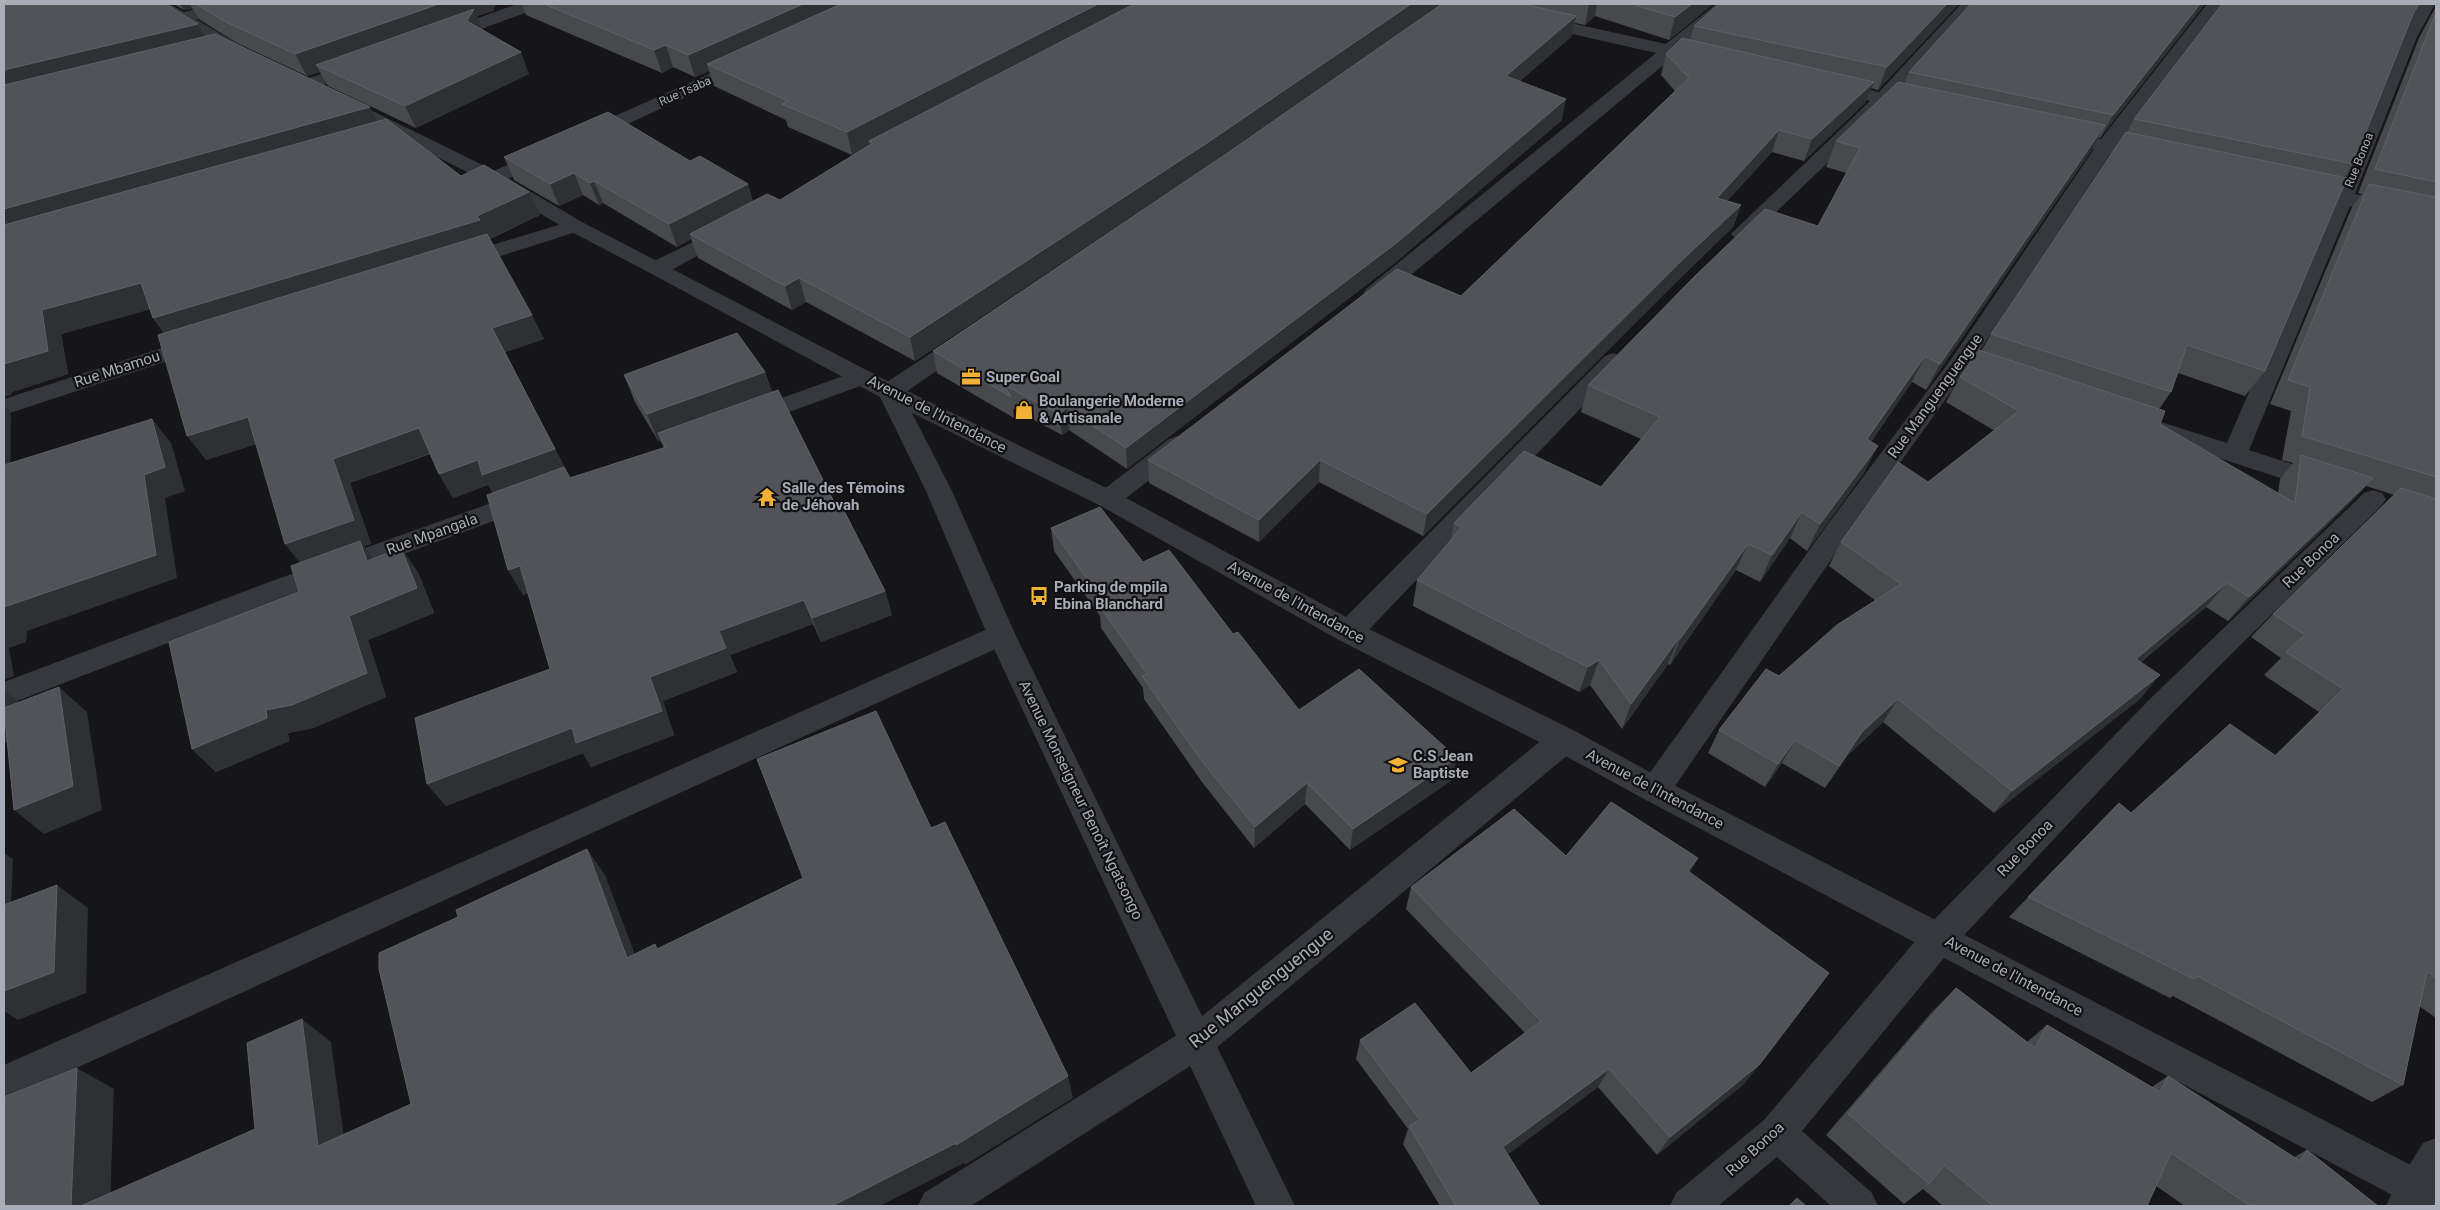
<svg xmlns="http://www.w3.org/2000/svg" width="2440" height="1210" font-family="Roboto,sans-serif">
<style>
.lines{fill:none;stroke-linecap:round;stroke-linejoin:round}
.minor{fill:#37383d;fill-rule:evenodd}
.tertiary{fill:#37383d;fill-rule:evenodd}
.wall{fill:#47494d}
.shaded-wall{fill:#2f3033}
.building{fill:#525359;stroke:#5f6168}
.labels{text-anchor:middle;stroke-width:4.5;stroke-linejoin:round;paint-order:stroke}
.far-street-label{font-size:12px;fill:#a8adb8;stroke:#111113}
.street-label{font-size:15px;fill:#a8adb8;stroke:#111113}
.poi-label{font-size:15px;font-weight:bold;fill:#a8adb8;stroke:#111113;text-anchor:start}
.near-street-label{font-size:18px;fill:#a8adb8;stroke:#111113}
</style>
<rect width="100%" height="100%" fill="#161618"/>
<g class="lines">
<path class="minor" d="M212 4H238L235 8 184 23 178 22 175 18 178 14Z
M517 4H542L539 8 451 40H439L436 36 439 32Z
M1454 4H1484L1666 44 1716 4H1735L1684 48 1713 55 1716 59 1713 63 1707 64 1673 57 1382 299 1374 301 1366 299 1363 294 1366 289 1656 53 1462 9 1456 8Z
M1961 4H1979L1896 96 1924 102 1926 106 1924 110 1917 112 1888 105 1749 238 1742 240 1735 238 1731 234 1735 230 1870 101 1825 91 1823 87 1825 83 1832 81 1879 92Z
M2207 4H2225L2118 143 2158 152 2161 156 2158 160 2151 162 2111 153 1968 368 1846 538 1666 799 1655 803 1644 799 1640 790 1644 781 1828 524 1952 358 2094 149 2052 140 2049 136 2052 132 2059 130 2101 139Z
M2418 4H2435L2417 37 2355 194 2436 211V223L2350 206 2249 450 2332 477 2336 483 2332 489 2323 492 2314 489 2136 431 2133 425 2136 419 2145 417 2227 443 2331 202 2296 194 2293 190 2296 186 2303 184 2336 191 2399 37Z
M745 58 751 59 754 63 751 67 593 140H579L576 136 579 132Z
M360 61 366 62 369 66 366 70 307 91 300 89 298 85 300 81Z
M545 148 552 150 555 154 552 158 501 182 494 184 487 182 484 178 487 174Z
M575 220 582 222 586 226 582 230 460 269 452 267 449 262 452 257Z
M728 225 735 227 739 231 735 235 666 273 658 275 650 273 647 268 650 263Z
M965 334 973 336 976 341 973 346 897 398 889 400 881 398 877 392 881 386 957 336Z
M199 336 207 338 211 343 207 348 4 415V399Z
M1613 353 1621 356 1625 361 1621 366 1359 640 1349 643 1339 640 1335 632 1339 624 1605 356Z
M863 369 871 372 875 377 871 382 751 426 742 424 739 418 742 412Z
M1178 436 1187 439 1190 445 1187 451 1117 505 1108 508 1099 505 1095 499 1099 493 1169 439Z
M528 490 537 493 541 499 537 505 292 595 4 706V682L272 581Z
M2373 490 2382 493 2386 499 2382 505 2171 714 1952 948 1802 1131 1872 1193 1878 1206H1831L1777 1157 1718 1206H1670L1676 1193 1764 1120 1928 926 2151 698 2364 493Z
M1001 623 1011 626 1015 634 1011 642 4 1101V1065Z
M1564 728 1575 731 1579 740 1575 749 1209 1054 971 1206H918L924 1193 1185 1030 1553 731Z
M2436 1138V1190L2426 1206H2386L2392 1193 2423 1143Z"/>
<path class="tertiary" d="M149 4H170L248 50 251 54 248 58H236L152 8Z
M342 96 501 174 582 222 897 386 1117 493 1359 624 1575 731 1666 781 2436 1178V1206H2413L1644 799 1553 749 1339 640 1099 505 912 413 952 491 1015 634 1295 1206H1256L987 634 926 491 880 397 650 273 568 230 487 182 335 106 333 102 335 98Z"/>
</g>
<path class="wall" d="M173 4H496L493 11 477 16 483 30 529 74 416 128 328 86 320 72 307 76 237 43 200 20 192 8 184 10Z
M522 4H1441L1207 166 915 361 806 302 792 310 698 258 691 239 677 247 603 203 599 205 583 195 559 206 514 180 504 157 690 161 748 184 753 202 780 200 860 151 852 155 788 127 786 120 714 86 709 71 695 77 673 67 662 73 526 15Z
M1442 4H1713L1669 40 1595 16 1585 25 1575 23 1572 36 1520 81 1562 120 1396 262 1127 469 1069 430 1062 435 1013 409 1014 418 937 373 933 351 1223 156Z
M1719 4H1959L1878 90 1871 88 1865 103 1804 161 1772 152 1727 201 1741 205 1733 227 1669 289 1423 536 1319 482 1259 542 1149 483 1148 460 1461 296 1675 91 1661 75 1666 54 1690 40 1694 26Z
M1970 4H2205L2100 138H2098L2091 151 1926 390 1912 382 1871 442 1864 473 1807 551 1790 538 1760 582 1736 570 1670 665 1668 664 1622 729 1590 685 1579 692 1413 606 1417 580 1451 540 1454 523 1601 487 1641 439 1581 412 1588 385 1818 226 1846 173 1826 167 1836 141 1904 84 1909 72Z
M2436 6V1018L2419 1006 2403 1085 2372 1102 2173 996 2170 998 2009 917 2119 803 2131 813 2275 755 2319 712 2264 675 2281 658 2251 637 2273 614 2394 495 2366 486 2350 503 2228 621 2206 607 2141 662 2140 699 1994 813 1883 722 1848 755 1825 788 1782 763 1765 787 1708 753 1719 730 1779 676 1876 601 1829 566 1841 542 1928 482 1995 431 1946 402 1960 377 1981 351 1991 334 2127 132 2134 119 2413 14 2353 164 2344 177 2265 371 2245 396 2178 373 2171 392 2159 409 2160 424 2278 493 2280 479 2293 463 2282 460 2291 411 2270 404 2352 207 2362 194 2358 193 2419 38Z
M205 37 377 121 461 176 540 215 490 239 544 339 505 352 570 478 664 448 660 440 658 441 635 402 624 375 765 372 772 392 885 591 892 615 821 642 813 624 730 655 737 672 663 701 674 735 591 767 583 753 446 806 427 784 550 669 528 593 523 595 493 493 488 485 453 498 439 474 430 454 350 483 371 544 364 546 373 559 418 572 434 613 368 640 386 697 313 728 288 733 289 741 216 772 192 749 299 592 300 562 256 444 206 460 164 333 153 318 150 309 61 334 68 374 12 392V394L4 397Z
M1051 528 1143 562 1233 634 1299 710 1452 780 1350 850 1305 804 1254 848 1202 782 1144 699 1143 688 1101 628 1100 616 1054 551Z
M1566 856 1698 858 1690 872 1745 1083 1657 1155 1598 1087 1508 1154 1540 1206H1440L1403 1144 1408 1129 1356 1059 1360 1040 1471 1073 1525 1033 1406 909 1411 887Z
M1956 988 2027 1042 2047 1025 2152 1087 2168 1076 2294 1157 2307 1150 2378 1206H2185L2156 1186 2147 1206H1943L1923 1189 1904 1204 1826 1135 1932 1012Z"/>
<path class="shaded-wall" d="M180 4H190L192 8 184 10Z
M439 4H496L493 11 477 16 483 30 316 65 320 72 307 76 295 54Z
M505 4H512L506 6Z
M803 4H857L707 64 709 71 695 77 688 55Z
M1098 4H1142L873 143 869 141 870 146 852 155 847 132Z
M1411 4H1441L1207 166 915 361 910 337Z
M1589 4H1597L1595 16 1585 25Z
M1692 4H1713L1669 40 1675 17Z
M1947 4H1959L1878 90 1887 67Z
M2200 4H2205L2100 138 2113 115Z
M1576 16 1572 36 1502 96 1506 76Z
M198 24 211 47 4 97V70Z
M666 45 673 67 662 73 654 50Z
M521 52 529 74 416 128 405 106Z
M1874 82 1865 103 1804 161 1812 139Z
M1566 99 1562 120 1396 262 1127 469 1126 448Z
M370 107 382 131 4 238V209Z
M2105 125 2091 151 1926 390 1940 364Z
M1779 130 1772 152 1710 220 1717 198Z
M574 173 583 195 559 206 550 184Z
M594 181 603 203 599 205 590 183Z
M748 184 754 206 690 234 691 239 677 247 669 224Z
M529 192 540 215 489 239 171 342 153 318 477 216Z
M1741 205 1733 227 1669 289 1423 536 1427 514 1676 266Z
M799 278 806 302 792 310 785 286Z
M141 283 159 307 61 334 68 374 12 392V394L4 397V364L42 310Z
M532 315 544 339 505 352 492 328Z
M1925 356 1912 382 1854 466 1867 439Z
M765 372 774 399 658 433 660 440 658 441 647 414Z
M4 406 11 414 10 495 4 489Z
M1067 408 1069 430 1062 435 1059 414Z
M248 417 266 441 206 460 187 436Z
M152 419 171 443 185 491 165 498 177 578 27 631 26 642 9 648 14 676 4 680V607L144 475Z
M419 428 433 452 350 483 371 544 364 546 378 565 304 568 285 544 333 459Z
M1878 446 1864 473 1807 551 1820 524Z
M555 449 567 473 496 499 488 485 453 498 439 474 478 460Z
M1320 460 1319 482 1259 542V520Z
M2373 478 2350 503 2228 621 2249 597Z
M1802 512 1790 538 1760 582 1772 555Z
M1748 544 1736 570 1670 665 1680 639Z
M401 548 418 572 434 613 368 640 386 697 313 728 288 733 289 741 216 772 192 749 266 710 349 616Z
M520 566 535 591 523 595 508 570Z
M2227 583 2206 607 2116 682 2136 659Z
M885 591 892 615 821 642 812 618Z
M804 600 813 624 730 655 737 672 663 701 674 735 591 767 583 753 446 806 427 784 650 677 719 631Z
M1679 638 1668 664 1622 729 1631 704Z
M1599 660 1590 685 1579 692 1588 667Z
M2160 675 2140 699 1994 813 2012 791Z
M59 687 87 712 102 810 44 834 14 810Z
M4 690 18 702 24 736 4 744Z
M1898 699 1883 722 1848 755 1825 788 1862 732Z
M1795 740 1782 763 1765 787 1778 764Z
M1457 758 1452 780 1350 850 1353 829Z
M1307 783 1305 804 1254 848 1255 827Z
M587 849 605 875 645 981 627 958Z
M4 853 13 859 9 952 4 954Z
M1698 858 1686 880 1688 871Z
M57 885 88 908 86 993 18 1020 4 1011V991Z
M302 1019 331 1042 348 1166 318 1146Z
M1760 1064 1745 1083 1657 1155 1670 1137Z
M77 1068 114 1089 110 1206H71Z
M1609 1069 1598 1087 1495 1164 1503 1147Z
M1068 1076 1073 1098 965 1165 964 1163 880 1206H832Z"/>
<path class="building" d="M4 4H166L198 24 4 70Z
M196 4H439L295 54 224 21Z
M544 4H803L688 55 666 45 654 50Z
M841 4H1098L847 132 782 104 788 101 707 64Z
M1134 4H1411L1207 143 910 337 799 278 785 286 690 234 767 194 780 200 873 143 869 141Z
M1442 4H1523L1576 16 1506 76 1566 99 1399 241 1126 448 1067 408 1059 414 1003 384 1011 397 933 351 1223 156Z
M1631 4H1692L1675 17Z
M1719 4H1947L1887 67 1694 26Z
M1971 4H2200L2113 115 1909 72Z
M2222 4H2419L2413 14 2353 164 2134 119Z
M474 9 467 21 521 52 405 106 316 65Z
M2436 12V182L2375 169Z
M215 34 370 107 4 209V85Z
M1682 38 1874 82 1812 139 1779 130 1717 198 1741 205 1676 266 1427 514 1320 460 1259 520 1148 460 1397 269 1461 296 1689 78 1666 54Z
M1898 82 2105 125 1940 364 1925 356 1867 439 1878 446 1820 524 1802 512 1772 555 1748 544 1680 639 1679 638 1631 704 1599 660 1588 667 1417 580 1462 527 1454 523 1524 451 1601 487 1660 417 1588 385 1696 275 1765 209 1818 226 1860 148 1836 141Z
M608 112 690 161 700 156 748 184 669 224 594 181 590 183 574 173 550 184 504 157Z
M386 119 461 176 484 165 529 192 477 216 480 220 153 318 141 283 42 310 48 351 4 364V225Z
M2126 132 2347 178 2265 371 2187 345 2171 392 1991 334Z
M2369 184 2436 197V477L2302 436 2310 387 2288 380Z
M487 234 532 315 492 328 555 449 482 475 478 460 439 474 419 428 333 459 354 520 285 544 248 417 187 436 158 335Z
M737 333 765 372 647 414 624 375Z
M1979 350 2165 411 2160 424 2295 503 2301 455 2373 478 2249 597 2227 583 2136 659 2160 675 2012 791 1898 699 1862 732 1839 766 1795 740 1778 764 1719 730 1766 669 1779 676 1837 625 1901 584 1841 542 1898 462 1928 482 2019 411 1960 377Z
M778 390 834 502 839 501 885 591 812 618 804 600 719 631 726 648 650 677 662 711 576 743 572 728 427 784 415 718 550 669 520 566 508 570 487 495 564 467 570 478 666 447 658 433Z
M152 419 165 467 144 475 156 555 4 607V465Z
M2401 488 2436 499V978L2427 971 2403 1085 2197 976 2194 979 2028 897 2119 803 2131 813 2230 724 2276 756 2343 689 2286 652 2305 635 2273 614Z
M1100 507 1143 562 1169 550 1233 634 1238 632 1299 710 1359 669 1457 758 1353 829 1307 783 1255 827 1201 760 1142 676 1147 674 1099 605 1104 603 1051 528Z
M360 541 367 561 401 548 417 588 349 616 367 673 292 705 266 710 267 718 192 749 169 642 299 592 291 566Z
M59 687 73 786 14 810 4 708Z
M876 711 931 828 945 822 1068 1076 956 1145V1143L832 1206H81L255 1129 247 1043 302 1019 318 1146 411 1104 379 969V953L458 917 456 910 587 849 627 958 655 944 657 949 803 878 757 759Z
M1611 802 1698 858 1688 871 1829 973 1760 1064 1670 1137 1609 1069 1503 1147 1540 1206H1456L1409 1126 1420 1120 1360 1040 1415 1003 1471 1073 1541 1021 1411 887 1514 809 1566 856Z
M57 885 54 972 4 991V905Z
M1956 988 2035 1048 2047 1025 2160 1092 2168 1076 2300 1161 2307 1150 2378 1206H2251L2171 1153 2147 1206H1993L1944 1165 1929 1184 1848 1114Z
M77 1068 71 1206H4V1097Z
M1797 1198 1806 1206H1789Z"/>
<defs>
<g id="office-bare" transform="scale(1.5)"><path d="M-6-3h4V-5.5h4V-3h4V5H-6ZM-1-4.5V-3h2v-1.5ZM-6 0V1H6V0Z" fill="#f2b134" stroke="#111113" stroke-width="2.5" paint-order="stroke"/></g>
<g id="shop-bare" transform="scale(1.5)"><path d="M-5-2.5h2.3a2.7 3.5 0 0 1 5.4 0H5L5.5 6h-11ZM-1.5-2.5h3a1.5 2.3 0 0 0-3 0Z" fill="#f2b134" stroke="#111113" stroke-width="2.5" paint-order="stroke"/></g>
<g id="temple-bare" transform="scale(1.5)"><path d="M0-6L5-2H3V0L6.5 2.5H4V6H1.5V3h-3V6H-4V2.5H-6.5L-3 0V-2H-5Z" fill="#f2b134" stroke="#111113" stroke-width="2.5" paint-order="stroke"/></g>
<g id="bus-bare" transform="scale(1.5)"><path d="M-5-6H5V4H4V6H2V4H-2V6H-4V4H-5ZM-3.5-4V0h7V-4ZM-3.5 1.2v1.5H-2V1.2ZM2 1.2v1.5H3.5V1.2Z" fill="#f2b134" stroke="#111113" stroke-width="2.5" paint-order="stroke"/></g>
<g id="school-bare" transform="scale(1.5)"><path d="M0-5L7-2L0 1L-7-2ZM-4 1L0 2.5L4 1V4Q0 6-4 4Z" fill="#f2b134" stroke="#111113" stroke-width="2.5" paint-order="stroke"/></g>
</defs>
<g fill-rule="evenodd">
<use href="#office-bare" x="971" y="377"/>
<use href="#shop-bare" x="1024" y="410"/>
<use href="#temple-bare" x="767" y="497"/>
<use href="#bus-bare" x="1039" y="596"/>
<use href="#school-bare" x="1398" y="765"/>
</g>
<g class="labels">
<g class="far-street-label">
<text transform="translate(685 91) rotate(-24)" y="4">Rue Tsaba</text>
<text transform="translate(2359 160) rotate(-68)" y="4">Rue Bonoa</text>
</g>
<g class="street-label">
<text transform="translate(117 369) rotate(-18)" y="5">Rue Mbamou</text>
<text transform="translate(1935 396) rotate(-54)" y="5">Rue Manguenguengue</text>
<text transform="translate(937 414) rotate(27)" y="5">Avenue de l'Intendance</text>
<text transform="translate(432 534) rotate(-20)" y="5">Rue Mpangala</text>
<text transform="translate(2311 560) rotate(-44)" y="5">Rue Bonoa</text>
<text transform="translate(1296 602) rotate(29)" y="5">Avenue de l'Intendance</text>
<text transform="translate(1655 789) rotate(28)" y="5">Avenue de l'Intendance</text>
<text transform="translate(1081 800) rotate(64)" y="5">Avenue Monseigneur Benoît Ngatsongo</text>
<text transform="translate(2025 848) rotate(-46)" y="5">Rue Bonoa</text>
<text transform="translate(2014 976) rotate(28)" y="5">Avenue de l'Intendance</text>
<text transform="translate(1755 1149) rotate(-42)" y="5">Rue Bonoa</text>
</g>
<g class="poi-label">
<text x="986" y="382">Super Goal</text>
<text x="1039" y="406">Boulangerie Moderne<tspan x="1039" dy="17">&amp; Artisanale</tspan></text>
<text x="782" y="493">Salle des Témoins<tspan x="782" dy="17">de Jéhovah</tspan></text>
<text x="1054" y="592">Parking de mpila<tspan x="1054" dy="17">Ebina Blanchard</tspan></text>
<text x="1413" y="761">C.S Jean<tspan x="1413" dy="17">Baptiste</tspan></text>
</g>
<g class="near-street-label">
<text transform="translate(1261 988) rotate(-39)" y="6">Rue Manguenguengue</text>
</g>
</g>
<rect width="2440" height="1210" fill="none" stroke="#a8adb8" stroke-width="10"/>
</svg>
